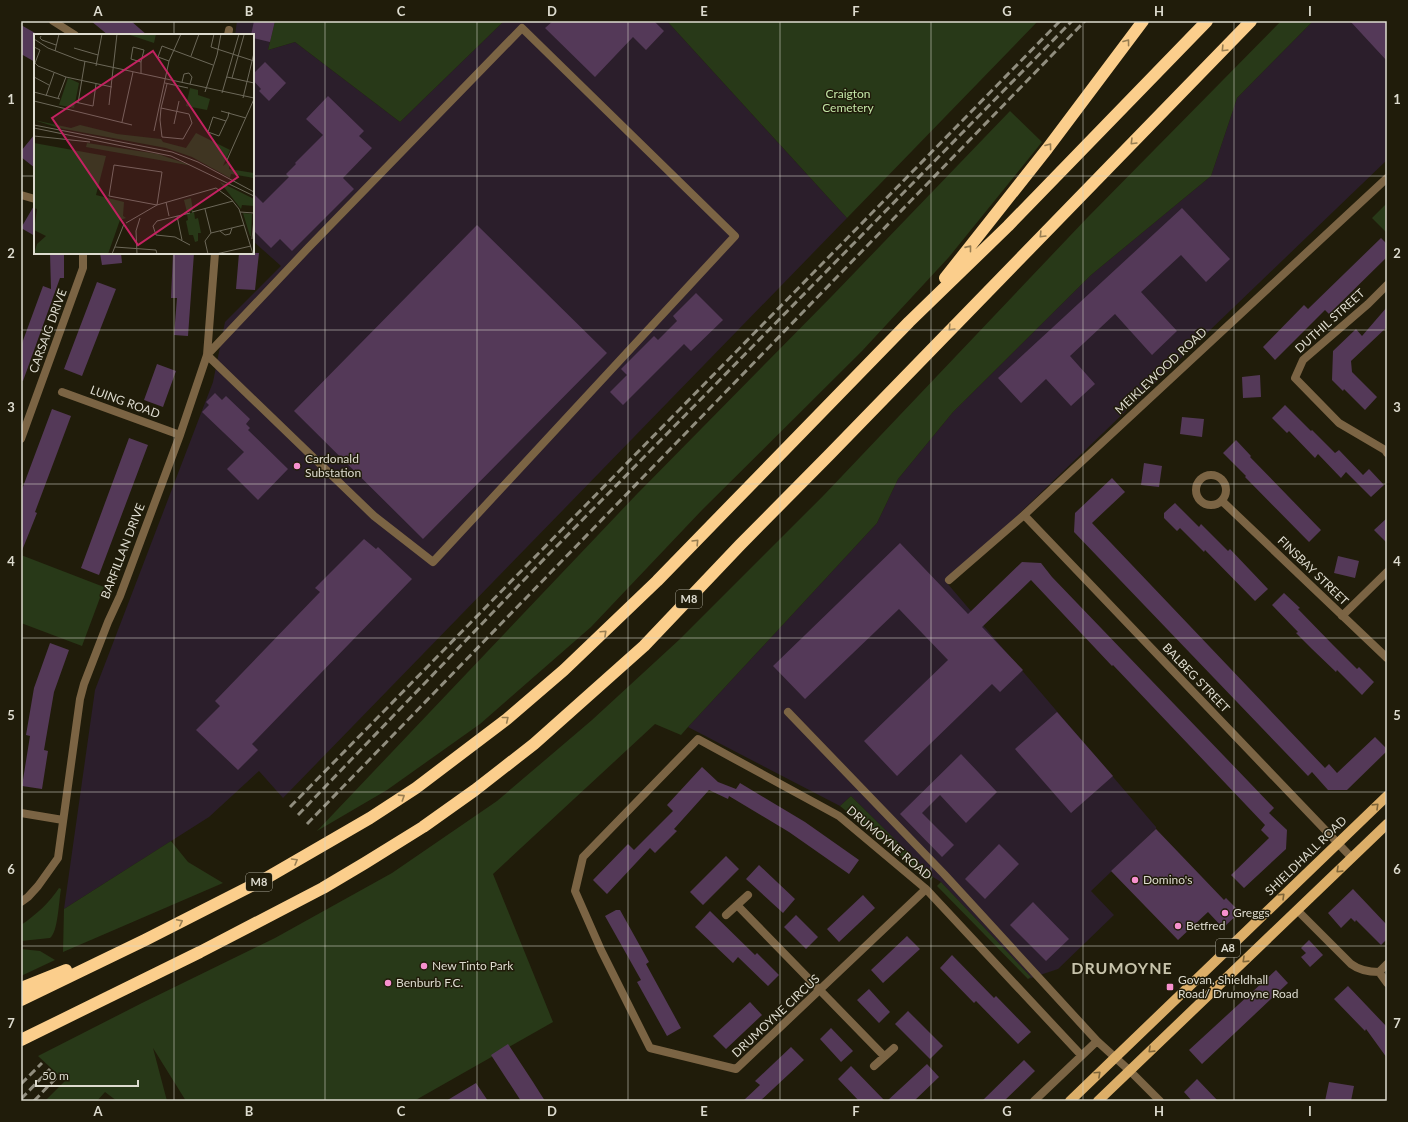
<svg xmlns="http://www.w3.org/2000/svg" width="1408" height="1122" font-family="Lato,sans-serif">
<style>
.industrial{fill:#2b1e2b}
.green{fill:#283918}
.building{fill:#543958}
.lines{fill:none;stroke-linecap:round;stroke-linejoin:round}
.street{stroke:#7b6444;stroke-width:8}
.primary{stroke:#dcae68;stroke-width:10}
.highway{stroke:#fbce8c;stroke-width:12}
.rail{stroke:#908d7e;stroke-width:3;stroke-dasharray:8 4;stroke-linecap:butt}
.oneway{stroke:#987e52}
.oneway2{stroke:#7e6539}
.grid{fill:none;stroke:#dddbcf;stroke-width:1;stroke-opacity:0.55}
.poi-dot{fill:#f790ce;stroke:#201c0a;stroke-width:1.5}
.labels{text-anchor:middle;stroke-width:3;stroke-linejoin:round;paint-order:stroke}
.shield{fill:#201c0a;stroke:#a4a294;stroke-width:1}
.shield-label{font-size:11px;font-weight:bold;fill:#dddbcf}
.park-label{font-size:12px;fill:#c3e6a7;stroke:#201c0a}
.street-label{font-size:12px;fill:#dddbcf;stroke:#201c0a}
.poi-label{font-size:12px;fill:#dddbcf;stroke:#201c0a;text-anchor:start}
.district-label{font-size:16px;font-weight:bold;letter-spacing:1px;fill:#c7c3ab;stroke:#201c0a}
.inset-road{fill:none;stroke:#6c6859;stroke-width:1}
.view{fill:#c32261;fill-opacity:0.15;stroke:#c32261;stroke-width:2}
.inset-edge{fill:none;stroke:#dddbcf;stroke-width:2}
.neatline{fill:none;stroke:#dddbcf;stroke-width:1.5}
.grid-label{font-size:13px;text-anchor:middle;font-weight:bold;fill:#dddbcf}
</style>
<rect width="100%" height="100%" fill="#201c0a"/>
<path class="industrial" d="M237 21H275L268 50 295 42 400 122 504 21H667L847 218 283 798 259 771 209 817 64 909 95 690 213 382 225 322 281 266 253 241V35H235Z
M1313 21H1387V160L947 583 1156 827V829L1091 891 1114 915 1058 969 1028 979 1031 977 941 882 933 877 851 796 840 806 688 727 877 523 898 479 953 412 1091 275 1211 176 1237 98Z"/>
<path class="green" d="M275 21H504L400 122 295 42 268 50Z
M667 21H1038L847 218Z
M1281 21H1313L1237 98 1211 176 1091 275 953 412 898 479 877 523 688 727 681 735 655 724 493 874 553 1022 414 1101H186L153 1048 167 1101H117L105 1092 97 1101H45L65 1081 38 1056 142 1003 275 938 392 873 497 801 592 720 680 639 824 495 1087 218Z
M1010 111 1042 142 949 257 862 351 702 510 591 627 480 724 387 790 317 831 636 495 832 296Z
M1387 203V233L1372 218Z
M21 555 104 587 82 646 21 623Z
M851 796 933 877 931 880 840 806Z
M171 841 188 862 223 883 63 952 64 909Z
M941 882 1031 977 1028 979 937 886Z
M59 888 61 889C59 899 58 933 50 938L21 941V925C36 915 49 903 59 888Z
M21 949 40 951 55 960 21 976Z"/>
<path class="building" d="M91 21H131L147 35H108Z
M254 21H275L270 42 253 38V35H251Z
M553 21H654L664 31 646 50 633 37 595 77 545 28Z
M1350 21H1387V61Z
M21 25 35 33V62L21 54Z
M265 62 286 83 269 101 259 91 261 89 253 80V74Z
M328 96 364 131 359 136 372 148 343 178 354 189 292 251 280 239 271 248 253 230V193L263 203 289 177 286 174 296 164 295 163 323 135 306 119Z
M35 134V168L21 157V151Z
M35 204V236L21 228Z
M1182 208 1230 259 1206 282 1181 255 1141 292 1177 331 1152 355 1115 314 1070 356 1095 384 1071 406 1046 379 1021 403 998 378Z
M477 225 607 353 423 539 294 411Z
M1381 238 1387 244V257L1329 314 1325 310 1275 360 1263 347 1304 305 1308 309Z
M50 253H64V278H60L23 381H21V346L43 286 51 289Z
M100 253H121L122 263 102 265Z
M173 253H194L188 336 174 335 177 298H171Z
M239 253H259L255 290 236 289Z
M97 282 116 289 82 376 64 369Z
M696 293 723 320 691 351 684 344 623 405 610 392 627 375 621 369 654 336 658 340 677 321 673 316Z
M1387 307V327L1351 361 1352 372 1377 397 1365 410 1344 389 1343 391 1332 380 1333 351 1356 329 1362 336Z
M157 364 176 371 163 407 144 400Z
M1260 375 1261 397 1243 398 1242 377Z
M215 393 222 400 226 396 250 419 246 424 250 428 248 430 288 469 258 500 227 469 244 452 202 412 209 405 206 402Z
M1285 405 1311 431 1312 430 1335 453 1339 450 1363 475 1369 469 1384 485 1371 497 1346 472 1341 478 1318 454 1315 458 1289 431 1287 433 1272 418Z
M52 409 71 416 35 512 37 513 21 553V492Z
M1182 417 1204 419 1202 437 1180 434Z
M129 438 148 445 99 575 81 568Z
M1236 440 1251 456 1250 457 1321 530 1309 542 1245 477 1246 476 1223 453Z
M1144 463 1162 466 1159 487 1141 485Z
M1112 478 1125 492 1092 523 1325 768 1329 764 1337 773 1375 737 1387 749V751L1347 790H1328L1312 772 1308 776 1074 532 1075 513Z
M1175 503 1199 527 1201 524 1228 551 1230 549 1268 589 1255 601 1205 550 1204 552 1180 528 1177 531 1164 518V513Z
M1387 518V543L1374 530Z
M364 539 376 549 378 547 412 579 252 744 258 750 238 770 196 730 220 706 215 701 320 592 315 588Z
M900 543 968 614 1022 562 1041 563 1052 577 1274 808 1269 813 1287 830 1286 849 1244 888 1231 875 1269 838 1261 830 1265 825 1113 665 1112 666 1031 580 982 627 1023 670 1000 692 992 684 897 776 864 741 948 660 899 609 805 699 773 666Z
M1338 556 1359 561 1355 578 1334 573Z
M1284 593 1300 608 1298 609 1333 645 1357 669 1359 667 1374 682 1362 695 1337 670 1336 672 1312 649 1296 633 1298 632 1272 605Z
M50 643 69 650 54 692 44 750 48 751 42 789 22 786 30 736 26 735 34 688Z
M1057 712 1113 776 1071 813 1015 749Z
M961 754 997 792 966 823 940 795 922 813 954 845 942 857 900 814Z
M702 767 718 782 736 789 740 783 805 822 859 860 849 874 789 832 729 796 728 799 709 790 674 829 677 831 655 853 650 848 607 894 593 880 628 844 634 850 673 811 667 805Z
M1156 829 1224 900 1226 898 1240 912 1223 928 1208 912 1178 940 1111 871Z
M999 844 1019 864 985 899 965 879Z
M726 856 739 869 703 905 690 892Z
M759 865 795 899 783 913 746 879Z
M1353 889 1387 925V939L1381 945 1356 920 1355 922 1351 918 1341 928 1328 913Z
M863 895 875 908 839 942 827 929Z
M1033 902 1069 939 1046 961 1010 925Z
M616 910H620L649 962 646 964 681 1028 667 1036 637 982 641 980 605 916Z
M710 911 755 955 757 953 779 975 768 986 738 957 733 963 695 927Z
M796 915 818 937 806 949 784 927Z
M907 936 920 949 883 983 871 970Z
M1309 940 1323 955 1310 967 1301 957 1306 953 1301 948Z
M952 955 994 998 996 996 1031 1032 1018 1044 976 1001 974 1003 940 968Z
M1276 970 1288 983 1202 1064 1189 1050Z
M1348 986 1387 1027V1058L1366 1029 1365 1031 1334 999Z
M869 989 890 1012 879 1023 857 1000Z
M750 1002 762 1015 726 1049 713 1036Z
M908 1011 943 1046 930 1059 895 1024Z
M831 1028 853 1051 841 1062 820 1039Z
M508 1044 533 1082 545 1101H521L491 1055Z
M791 1047 804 1060 760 1101H743L760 1085 755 1081Z
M1024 1060 1035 1071 1004 1101H982Z
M927 1064 939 1077 914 1101H887Z
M851 1066 885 1101H859L838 1079Z
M1197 1079 1218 1101H1192L1184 1092Z
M1329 1082 1354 1086 1351 1101H1325Z
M476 1083 488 1101H446Z"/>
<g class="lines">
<path class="street" d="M53 21 75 35
M522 28 735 236 433 562 374 516 207 355 309 247Z
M228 35 229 30
M21 195 35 199
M1387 285 1368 304 1303 360 1295 378 1339 423 1385 450 1387 453
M62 392 180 435
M21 439 83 268V253
M1196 490a15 15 0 1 1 30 0a15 15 0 1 1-30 0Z
M1222 501 1387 658
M1024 515 1352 858
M949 580 1024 515 1387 178
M1342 616 1387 572
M788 712 944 874 1097 1041 1130 1071 1160 1101
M21 813 63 820
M926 889 736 1069 650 1048 601 950 575 891 583 857 698 739 839 816 926 889 1081 1055
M21 902 28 897 38 886 58 858 80 699 84 684 108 622 120 596 180 435 207 355 215 253
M737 905 884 1056
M1297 910 1351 964C1359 970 1369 972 1379 972L1387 964
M726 915 748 895
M1379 972 1387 983
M874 1066 894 1048
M1034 1101 1097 1041"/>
<path class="primary" d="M1070 1101 1387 796
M1098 1101 1387 824"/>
<path class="highway" d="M945 278 1047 149 1143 21
M21 988 66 970
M21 1000 145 940 263 880 370 818 416 788 507 719 564 670 657 581 909 322 1008 226 1207 21
M21 1040 200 952 323 888 365 863 423 827 475 790 534 744 644 646 740 545 830 454 1251 21"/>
<path class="rail" d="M290 807 1060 21
M298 815 548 555 1072 21
M307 824 1085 21
M21 1084 42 1063
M21 1099 50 1069
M34 1101 57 1077"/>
</g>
<defs><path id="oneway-chevron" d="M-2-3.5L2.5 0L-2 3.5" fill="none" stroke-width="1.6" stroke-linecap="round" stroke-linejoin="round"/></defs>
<g class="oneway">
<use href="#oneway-chevron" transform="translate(1127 42) rotate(-53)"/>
<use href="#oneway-chevron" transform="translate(1224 49) rotate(134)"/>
<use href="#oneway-chevron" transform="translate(1133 142) rotate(135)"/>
<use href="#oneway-chevron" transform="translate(1049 146) rotate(-53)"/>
<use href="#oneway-chevron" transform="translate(1042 235) rotate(134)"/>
<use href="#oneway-chevron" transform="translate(969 248) rotate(-51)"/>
<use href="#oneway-chevron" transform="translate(951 328) rotate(134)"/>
<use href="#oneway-chevron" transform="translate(696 542) rotate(-46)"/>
<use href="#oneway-chevron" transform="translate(604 633) rotate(-43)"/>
<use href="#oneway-chevron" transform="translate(506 719) rotate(-39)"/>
<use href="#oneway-chevron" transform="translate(402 797) rotate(-33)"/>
<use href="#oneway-chevron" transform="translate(295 861) rotate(-30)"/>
<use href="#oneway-chevron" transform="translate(180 922) rotate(-27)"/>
</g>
<g class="oneway2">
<use href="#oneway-chevron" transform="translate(1376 806) rotate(-44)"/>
<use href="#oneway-chevron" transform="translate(1339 870) rotate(136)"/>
<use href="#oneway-chevron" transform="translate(1282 896) rotate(-44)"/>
<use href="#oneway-chevron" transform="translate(1245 960) rotate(136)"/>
<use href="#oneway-chevron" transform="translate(1151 1050) rotate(136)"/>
<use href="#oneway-chevron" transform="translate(1098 1074) rotate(-43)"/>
</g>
<path class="grid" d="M174 21V35M325 21V1101M477 21V1101M628 21V1101M780 21V1101M931 21V1101M1083 21V1101M1234 21V1101M21 176H35M253 176H1387M174 253V1101M21 330H1387M21 484H1387M21 638H1387M21 792H1387M21 946H1387"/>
<g class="poi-dot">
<circle cx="297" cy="466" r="4"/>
<circle cx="1135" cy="880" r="4"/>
<circle cx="1225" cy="913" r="4"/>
<circle cx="1178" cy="926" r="4"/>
<circle cx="424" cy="966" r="4"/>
<circle cx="388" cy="983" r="4"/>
<rect x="1166" y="983" width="8" height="8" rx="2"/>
</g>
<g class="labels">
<g class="shield">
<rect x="676" y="590" width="26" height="18" rx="3"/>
<rect x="246" y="873" width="26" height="18" rx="3"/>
<rect x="1216" y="939" width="24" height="18" rx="3"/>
</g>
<g class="shield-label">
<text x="689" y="603">M8</text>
<text x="259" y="886">M8</text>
<text x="1228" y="952">A8</text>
</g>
<g class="park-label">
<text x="848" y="98">Craigton<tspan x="848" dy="14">Cemetery</tspan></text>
</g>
<g class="street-label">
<text transform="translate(1330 321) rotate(-42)" y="4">DUTHIL STREET</text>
<text transform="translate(48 331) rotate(-70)" y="4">CARSAIG DRIVE</text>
<text transform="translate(1161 371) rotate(-43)" y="4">MEIKLEWOOD ROAD</text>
<text transform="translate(125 402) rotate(20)" y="4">LUING ROAD</text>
<text transform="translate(123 551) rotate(-69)" y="4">BARFILLAN DRIVE</text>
<text transform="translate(1313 571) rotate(44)" y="4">FINSBAY STREET</text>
<text transform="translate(1196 678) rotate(46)" y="4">BALBEG STREET</text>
<text transform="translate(889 843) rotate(40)" y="4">DRUMOYNE ROAD</text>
<text transform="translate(1306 856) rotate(-44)" y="4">SHIELDHALL ROAD</text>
<text transform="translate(776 1016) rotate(-43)" y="4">DRUMOYNE CIRCUS</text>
</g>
<g class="poi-label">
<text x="305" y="463">Cardonald<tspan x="305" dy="14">Substation</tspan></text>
<text x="1143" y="884">Domino's</text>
<text x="1233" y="917">Greggs</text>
<text x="1186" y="930">Betfred</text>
<text x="432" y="970">New Tinto Park</text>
<text x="1178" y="984">Govan, Shieldhall<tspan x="1178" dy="14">Road/ Drumoyne Road</tspan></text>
<text x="396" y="987">Benburb F.C.</text>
</g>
<g class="district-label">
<text x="1122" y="974">DRUMOYNE</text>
</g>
</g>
<g transform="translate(34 34)">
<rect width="220" height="220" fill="#201c0a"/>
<path d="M93 0H122L120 9ZM34 44 45 49 40 74 25 71ZM156 54 164 56V61L176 65 173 76 152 72ZM0 86 37 94 46 91 83 100 127 105 129 108 152 114 162 99 196 116 189 132 195 127V135L220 139V144L197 140 196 144 158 123 132 114 25 94ZM0 109 72 122 62 161 90 168 89 182 92 184 86 186 74 220H0L3 210 12 202 0 196 3 175 0 174ZM53 109 124 120 159 132 52 113ZM186 148 220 165V172L208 171 207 175ZM157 164 159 177 153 178 150 166ZM160 178 161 185 164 184 167 199H164V207L161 208 159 201H155L152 187 154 186 153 180ZM209 179 218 180 217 202H216Z" fill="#283918"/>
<path class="inset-road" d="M180 0 177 13 220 27M7 2 6 4 8 6 22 11M0 5 14 14 45 26 220 64M0 13 6 16 1 29 4 32 32 43 78 53M40 14 64 21M21 17 25 0M157 22 165 0M135 27 124 23 128 12 179 31M62 32 68 0M107 39V28L97 25 99 13 110 16 107 28M0 43 15 51M193 43 220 49M198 44 210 1M148 48 150 40 155 39 158 43 156 50M131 49 154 54M0 58 26 65M171 58 183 21 187 0M188 59 205 0M12 62 20 39M24 64 32 43M209 64 220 19M0 67 98 91M41 68 59 72 62 50M44 69 51 27M75 71 83 0M127 74 155 80 158 89 149 105 128 103 126 86 127 74 133 50M187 77 212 84M192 87 179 83 174 98 185 102 192 87 194 83 195 78M88 88 99 38M140 90 145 67M0 91 138 118 164 128 220 158M0 94 137 122 220 162M120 97 135 27 147 0M0 102 56 108M193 126 220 65M80 131 128 138 123 171 75 162ZM132 168 135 182M171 175 177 199M158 178 199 167M206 178 220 179M156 179 123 187 119 192 122 201 141 203 156 211M143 182 148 206M92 189 123 171 182 154 197 165 205 175 219 220M186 197 191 201 196 200 198 194M218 205 220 185M171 207 177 199 210 191M171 207 174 220M81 213 122 216 123 220M78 220 90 190M103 220 102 197 106 184M182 220 217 212"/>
<path class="view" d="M119 17 204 143 104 211 18 84Z"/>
<rect width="220" height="220" class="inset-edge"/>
</g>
<rect width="1408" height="1122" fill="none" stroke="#201c0a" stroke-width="44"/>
<path d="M36 1080v6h102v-6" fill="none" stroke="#dddbcf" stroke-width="2"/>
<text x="42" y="1080" font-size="12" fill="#dddbcf" stroke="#201c0a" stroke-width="3" paint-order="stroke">50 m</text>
<rect x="22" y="22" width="1364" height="1078" class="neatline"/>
<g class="grid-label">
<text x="98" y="16">A</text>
<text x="249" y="16">B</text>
<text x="401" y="16">C</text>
<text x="552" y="16">D</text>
<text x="704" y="16">E</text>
<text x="856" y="16">F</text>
<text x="1007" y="16">G</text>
<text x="1159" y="16">H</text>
<text x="1310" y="16">I</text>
<text x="11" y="104">1</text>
<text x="1397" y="104">1</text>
<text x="11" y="258">2</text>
<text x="1397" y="258">2</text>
<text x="11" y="412">3</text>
<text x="1397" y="412">3</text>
<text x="11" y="566">4</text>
<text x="1397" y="566">4</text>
<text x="11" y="720">5</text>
<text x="1397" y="720">5</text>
<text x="11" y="874">6</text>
<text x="1397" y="874">6</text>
<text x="11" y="1028">7</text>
<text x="1397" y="1028">7</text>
<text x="98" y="1116">A</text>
<text x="249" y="1116">B</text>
<text x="401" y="1116">C</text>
<text x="552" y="1116">D</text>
<text x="704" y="1116">E</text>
<text x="856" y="1116">F</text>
<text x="1007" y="1116">G</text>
<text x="1159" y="1116">H</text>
<text x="1310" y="1116">I</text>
</g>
</svg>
